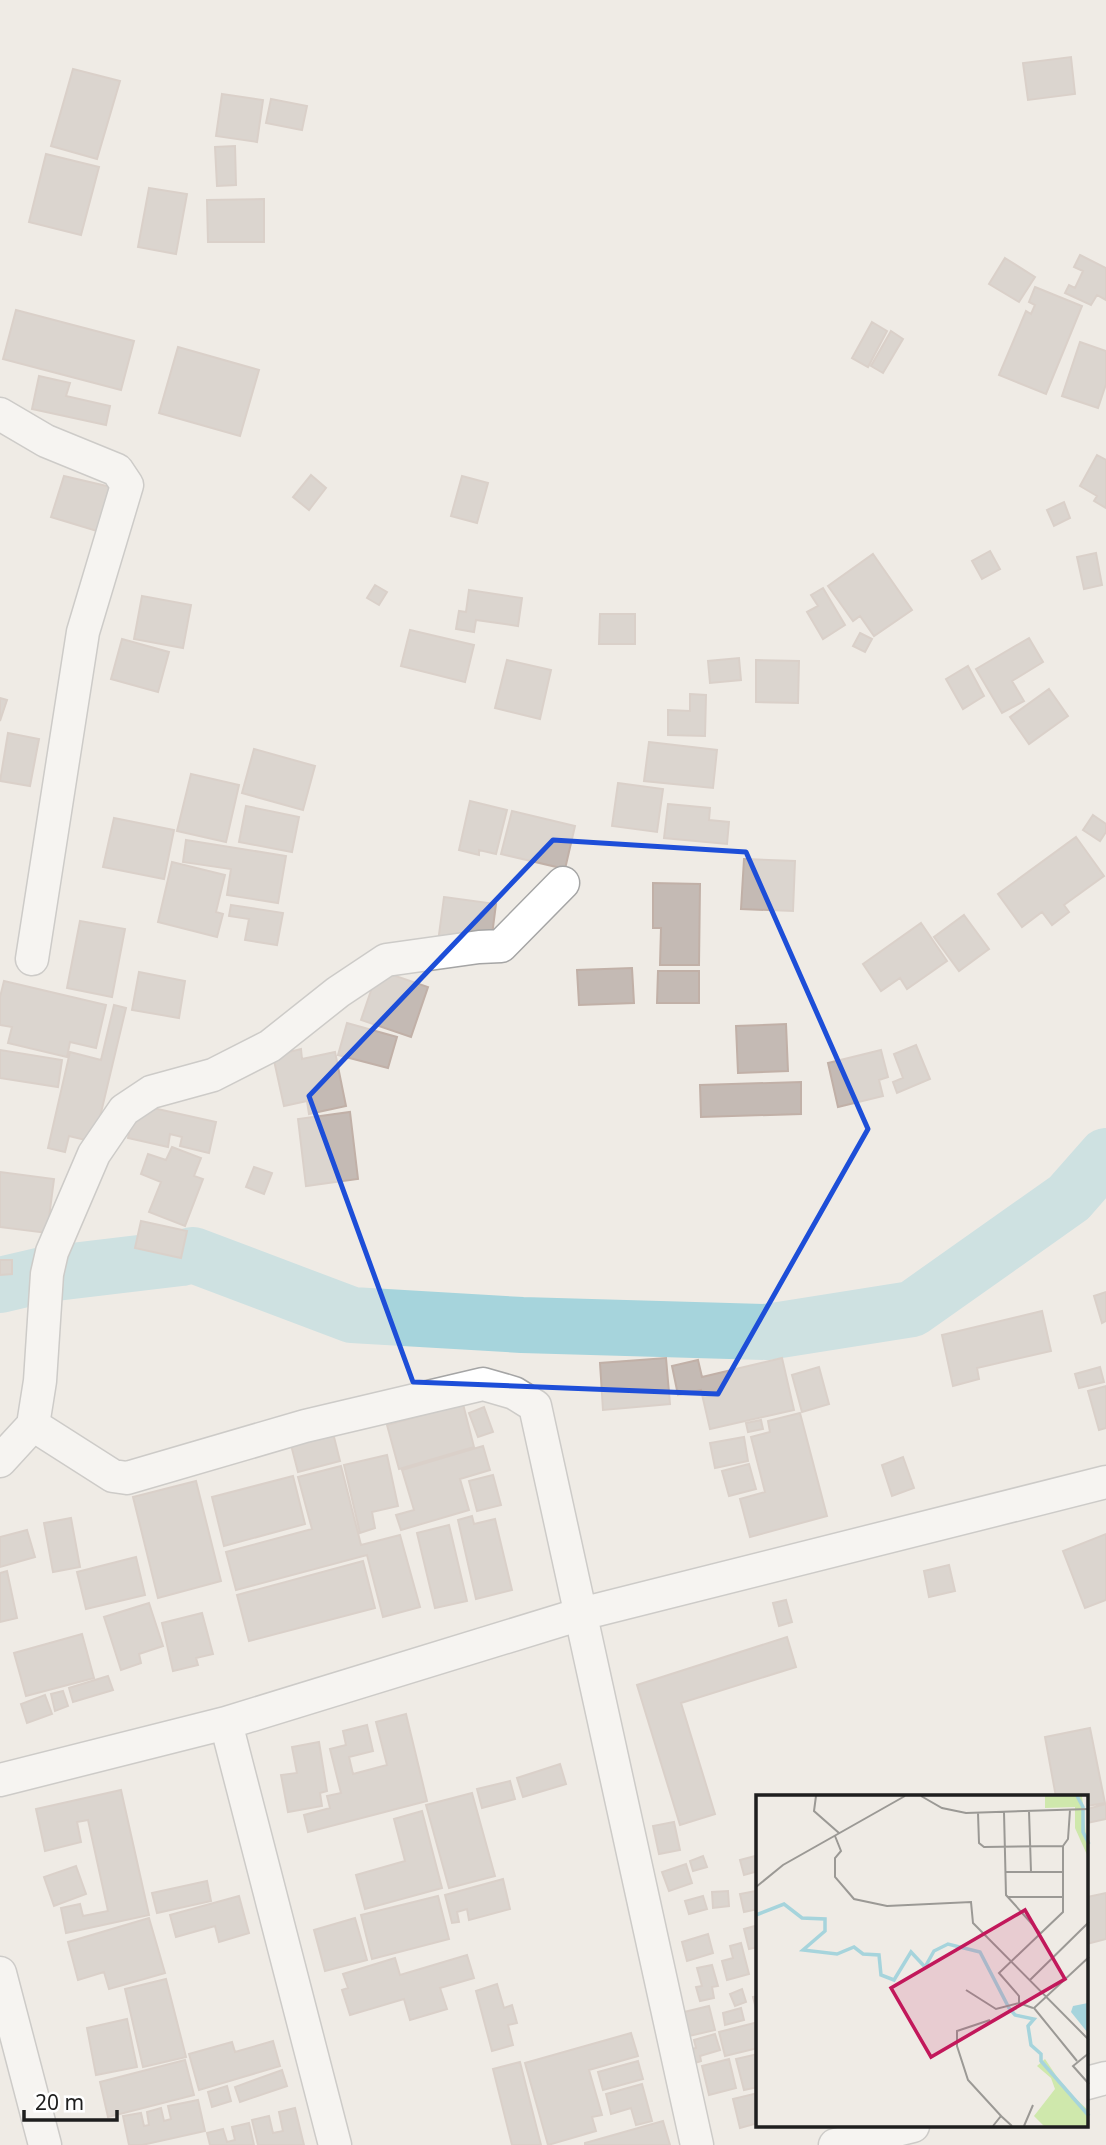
<svg xmlns="http://www.w3.org/2000/svg" width="1106" height="2145" font-family="'Noto Sans',sans-serif">
<style>
.lines{fill:none;stroke-linecap:round;stroke-linejoin:round}
.river{stroke:#a6d4dc;stroke-width:56}
.building{fill:#c4bab4;stroke:#c1b0a7;stroke-width:2}
.minor-casing{stroke:#a5a5a5;stroke-width:35}
.minor{stroke:#fff;stroke-width:32}
.marked{fill:none;stroke:#1d4ed8;stroke-width:5;stroke-linejoin:round}
.inset-river{fill:none;stroke:#a6d4dc;stroke-width:3.5}
.inset-road{fill:none;stroke:#9b9995;stroke-width:2}
.view{fill:#c2185b;fill-opacity:0.15;stroke:#c2185b;stroke-width:3.5}
.inset-edge{fill:none;stroke:#1e1e1e;stroke-width:3.5}
</style>
<rect width="100%" height="100%" fill="#efebe5"/>
<g class="lines">
<path class="river" d="M0 1285 47 1274 181 1258 193 1255 352 1315 522 1325 767 1332 912 1309 1069 1198 1106 1156"/>
</g>
<path class="building" d="M1071 57 1075 94 1028 100 1023 63Z
M73 69 120 81 97 159 51 146Z
M222 94 263 100 257 142 216 136Z
M271 99 307 106 302 130 266 123Z
M235 146 236 185 217 186 215 147Z
M46 154 99 167 81 235 29 222Z
M149 188 187 194 176 254 138 247Z
M264 199V242H208L207 200Z
M1080 255 1106 268V300L1097 295 1091 305 1065 293 1069 285 1075 288 1083 271 1074 267Z
M1005 258 1035 277 1019 302 989 284Z
M1035 287 1082 306 1046 394 999 375 1026 311 1031 314 1035 305 1029 302Z
M16 310 134 341 121 390 3 359Z
M872 322 887 331 868 367 852 358Z
M891 331 903 339 883 373 871 366Z
M1080 342 1106 351V384L1098 408 1062 396Z
M178 347 259 370 240 436 159 413Z
M39 376 70 383 66 396 110 406 106 425 32 409Z
M1097 455 1106 460V508L1094 501 1097 496 1080 486Z
M311 475 326 488 309 510 293 497Z
M64 476 111 487 97 531 51 517Z
M462 476 488 483 477 523 451 516Z
M1064 502 1070 518 1054 526 1047 510Z
M990 551 1000 569 982 579 972 561Z
M1096 553 1102 585 1084 589 1077 557Z
M873 554 912 610 874 636 860 616 853 621 828 586Z
M375 585 387 592 379 605 367 598Z
M823 588 845 625 823 639 807 612 818 606 811 595Z
M469 590 522 598 518 626 476 620 474 632 456 629 459 611 466 612Z
M142 596 191 605 183 648 134 639Z
M600 614H635V644H599Z
M410 630 474 645 465 682 401 666Z
M860 633 872 639 865 652 853 646Z
M1029 638 1043 662 1012 681 1024 701 1002 713 976 669Z
M122 639 169 652 158 692 111 679Z
M739 658 741 680 710 683 708 661Z
M507 660 551 670 540 719 495 708Z
M756 660 799 661 798 703 756 702Z
M968 666 984 696 963 709 946 679Z
M1049 689 1068 716 1029 744 1010 717Z
M690 694 706 695 705 736 668 735V710L690 711Z
M0 698 7 700 0 721Z
M8 733 39 739 30 786 0 781Z
M649 742 717 750 713 788 644 781Z
M254 749 315 766 303 810 242 793Z
M191 774 239 785 226 842 177 831Z
M618 783 663 789 657 832 612 826Z
M470 801 507 810 496 854 479 850V855L459 850Z
M668 804 710 808 709 820 729 822 727 844 664 838Z
M246 806 299 817 292 852 239 842Z
M512 811 575 826 565 869 501 854Z
M1093 815 1106 824V832L1100 841 1083 830Z
M114 818 174 830 164 879 103 867Z
M1076 837 1104 876 1064 905 1069 912 1052 925 1042 912 1022 927 998 894Z
M186 840 286 856 278 903 227 895 231 869 183 862Z
M744 859 795 861 793 911 741 909Z
M172 862 225 875 216 912 223 914 217 937 158 922Z
M653 883 700 884 699 965H660L661 928H653Z
M444 897 496 904 491 943 438 942Z
M231 905 283 913 277 945 245 940 249 919 229 916Z
M964 915 989 949 959 971 934 937Z
M80 921 125 929 112 997 67 988Z
M921 923 947 961 907 989 900 978 881 991 863 964Z
M632 968 634 1003 579 1005 577 970Z
M378 970 428 987 411 1037 361 1020Z
M658 971H699V1003H657Z
M139 972 185 981 179 1018 132 1010Z
M4 981 106 1005 96 1048 70 1042 67 1057 8 1043 12 1027 0 1025V997Z
M114 1005 126 1008 94 1142 69 1136 65 1152 48 1148 70 1052 101 1060Z
M347 1023 397 1037 388 1068 338 1055Z
M786 1024 788 1071 738 1073 736 1026Z
M916 1045 930 1079 897 1093 893 1082 903 1078 894 1054Z
M301 1049 302 1059 335 1052 346 1106 309 1114 307 1101 284 1106 273 1056Z
M0 1050 62 1060 58 1087 0 1078Z
M881 1050 888 1077 879 1080 883 1096 838 1107 828 1063Z
M801 1082V1114L701 1117 700 1085Z
M135 1104 216 1122 209 1153 180 1146 182 1137 170 1134 168 1147 128 1138Z
M350 1112 358 1179 306 1186 298 1119Z
M172 1147 201 1158 194 1176 203 1179 185 1226 149 1212 161 1182 141 1174 148 1154 166 1160Z
M254 1167 272 1173 264 1194 246 1187Z
M0 1172 54 1179 47 1233 0 1227Z
M141 1221 187 1231 181 1258 135 1248Z
M0 1260H12V1274L0 1275Z
M1106 1292V1321L1102 1323 1094 1296Z
M1042 1311 1051 1351 977 1368 979 1379 953 1386 942 1335Z
M666 1358 670 1404 603 1410 600 1363Z
M782 1358 794 1410 710 1429 701 1390 678 1395 672 1366 698 1360 702 1377Z
M819 1367 829 1404 802 1412 792 1375Z
M1100 1367 1104 1382 1079 1388 1075 1374Z
M1106 1386V1428L1099 1430 1088 1391Z
M463 1404 474 1447 399 1469 387 1425Z
M484 1407 493 1432 478 1437 469 1413Z
M800 1413 827 1516 750 1537 740 1499 765 1492 751 1437 770 1432 768 1421Z
M761 1420 763 1429 748 1432 746 1423Z
M333 1433 340 1461 298 1472 291 1445Z
M744 1437 748 1461 715 1468 710 1443Z
M483 1446 490 1470 460 1479 469 1510 401 1530 396 1515 414 1510 402 1470Z
M387 1455 398 1506 372 1512 375 1528 360 1533 344 1465Z
M903 1457 914 1488 892 1496 882 1465Z
M749 1464 756 1489 729 1496 722 1471Z
M341 1466 361 1545 400 1535 420 1607 383 1617 367 1555 236 1590 226 1552 312 1529 298 1477Z
M493 1475 501 1505 477 1511 469 1481Z
M293 1476 305 1524 224 1546 212 1497Z
M196 1481 221 1581 158 1598 133 1497Z
M472 1516 474 1524 495 1519 512 1590 476 1599 458 1520Z
M71 1518 80 1567 53 1572 44 1523Z
M449 1525 467 1601 435 1608 417 1533Z
M27 1530 35 1557 0 1567V1537Z
M1106 1534V1600L1085 1608 1063 1551Z
M136 1557 145 1595 86 1609 77 1572Z
M363 1561 375 1608 249 1641 237 1595Z
M949 1565 955 1591 929 1597 924 1571Z
M7 1571 17 1618 0 1622V1573Z
M786 1600 792 1622 779 1626 773 1603Z
M149 1603 163 1646 139 1654 141 1663 121 1670 104 1617Z
M202 1613 213 1654 196 1658 198 1665 173 1671 162 1623Z
M82 1634 94 1678 26 1696 14 1653Z
M787 1637 796 1667 681 1703 715 1814 680 1825 637 1685Z
M108 1676 113 1690 73 1702 69 1688Z
M63 1691 68 1706 55 1711 51 1694Z
M45 1695 52 1714 27 1723 21 1704Z
M406 1714 427 1801 308 1832 304 1815 330 1808 327 1796 341 1793 330 1749 346 1745 343 1731 367 1725 373 1751 349 1757 353 1774 387 1765 376 1722Z
M1090 1728 1105 1803 1087 1806V1797H1056L1045 1737Z
M319 1742 327 1791 320 1793 322 1806 288 1812 281 1775 297 1773 292 1747Z
M560 1764 566 1784 523 1797 517 1778Z
M510 1781 515 1799 482 1808 477 1789Z
M121 1790 149 1915 66 1933 61 1908 80 1904 83 1916 108 1911 88 1820 77 1822 81 1842 45 1851 36 1809Z
M472 1793 495 1876 449 1888 426 1805Z
M1106 1804V1819L1087 1823V1809Z
M422 1811 442 1888 365 1909 356 1875 405 1861 394 1819Z
M674 1822 680 1850 659 1854 653 1826Z
M703 1856 707 1867 693 1871 690 1861Z
M755 1856 758 1871 744 1875 740 1860Z
M686 1864 692 1883 669 1891 662 1872Z
M76 1866 86 1894 54 1906 44 1877Z
M503 1879 510 1909 469 1920 467 1909 457 1912 459 1922 452 1923 445 1895Z
M207 1881 211 1901 157 1913 152 1893Z
M728 1891 729 1906 713 1908 712 1892Z
M756 1891 758 1909 744 1912 740 1894Z
M1106 1893V1939L1087 1944V1897Z
M239 1896 249 1933 219 1942 215 1926 176 1937 170 1915Z
M438 1896 449 1939 372 1959 361 1915Z
M703 1896 707 1909 689 1914 685 1901Z
M149 1918 165 1973 109 1989 104 1972 78 1980 68 1942Z
M355 1918 367 1960 325 1971 314 1930Z
M758 1925V1947L749 1949 744 1929Z
M708 1934 713 1953 687 1961 682 1942Z
M741 1943 749 1974 727 1980 722 1961 733 1958 730 1946Z
M467 1955 474 1978 440 1988 447 2009 410 2020 404 1999 350 2015 342 1990 348 1988 343 1974 395 1958 400 1975Z
M712 1965 718 1986 712 1987 714 1998 700 2001 696 1987 702 1986 697 1968Z
M166 1979 186 2057 143 2067 125 1989Z
M497 1984 504 2008 512 2005 517 2023 508 2025 513 2045 492 2051 476 1991Z
M742 1989 746 2002 735 2006 730 1994Z
M758 1996V2016L753 1997Z
M709 2006 715 2030 689 2036 684 2012Z
M741 2008 744 2020 725 2025 723 2013Z
M127 2019 137 2067 96 2075 87 2028Z
M758 2022V2048L725 2056 719 2032Z
M631 2033 638 2056 589 2070 602 2115 592 2117 596 2131 548 2145 525 2063Z
M715 2034 720 2050 700 2056 701 2061 692 2064 688 2050 696 2048 694 2040Z
M273 2041 280 2066 199 2090 189 2054 232 2042 235 2052Z
M758 2054V2087L744 2090 736 2059Z
M729 2059 736 2088 709 2095 702 2066Z
M185 2060 194 2095 108 2117 100 2082Z
M638 2061 643 2079 603 2090 598 2072Z
M520 2062 541 2145H512L493 2069Z
M282 2070 287 2086 240 2102 235 2087Z
M642 2084 652 2121 636 2125 631 2108 611 2114 606 2094Z
M227 2086 231 2101 212 2107 208 2092Z
M758 2093V2123L740 2128 733 2099Z
M198 2100 205 2131 142 2145H129L123 2116 141 2113 144 2126 149 2125 147 2112 161 2108 164 2121 171 2119 168 2106Z
M295 2108 304 2145H258L252 2120 269 2116 273 2133 283 2131 279 2112Z
M663 2121 670 2145H585V2143Z
M249 2123 254 2145H210L207 2133 223 2129 227 2142 235 2140 232 2127Z"/>
<g class="lines">
<g class="minor-casing">
<path id="minor" d="M0 414 46 441 117 470 127 485 83 632 32 959
M33 1425 113 1476 127 1478 305 1426 483 1384 514 1393 535 1406 697 2145
M0 1461 33 1425 40 1381 47 1274 52 1252 94 1154 124 1110 151 1092 213 1075 270 1046 338 992 386 960 479 947 501 946 563 883
M226 1723 335 2145
M0 1780 226 1723 581 1614 1106 1482
M0 1973 45 2145
M1087 2083 1106 2078
M835 2145 913 2126"/>
</g>
<use href="#minor" class="minor"/>
</g>
<path d="M0 0H1106V2145H0ZM553 840 746 852 868 1129 718 1394 413 1382 309 1096Z" fill="#efebe5" fill-opacity=".55" fill-rule="evenodd"/>
<path class="marked" d="M553 840 746 852 868 1129 718 1394 413 1382 309 1096Z"/>
<g transform="translate(756 1795)">
<rect width="332" height="332" fill="#efebe5"/>
<path d="M289 1H326L332 62 319 33V12L289 13ZM289 264 309 294 332 315V331H288L278 321 299 294 295 283 281 271Z" fill="#cfe8ac"/>
<path d="M332 208H333L332 238 315 217 317 211Z" fill="#a6d4dc"/>
<path class="inset-river" d="M321 1 327 12V37L333 49M0 120 28 109 46 123 69 124V136L47 155 81 159 98 152 107 159 123 160 125 180 138 185 155 157 169 172 178 156 192 149 224 157 253 213 259 220 278 224 272 231 275 250 285 259V266L333 321"/>
<path class="inset-road" d="M60 1 58 16 83 38M165 1 186 13 210 18 333 14M273 16 275 77M248 17 250 100 285 139M222 18 223 48 228 52 307 51M79 41 85 56 79 63V82L98 104 131 111 215 107 217 128 333 245M250 77H307M0 92 27 70 149 1M252 102H307M274 185 333 127M210 195 240 214 263 208 277 213M263 208V201L243 178 307 117V51L312 44 314 15M234 225 201 236V251L212 285 246 322M333 258 317 271 333 289M321 266 278 213 333 162M237 331 245 321 256 331M268 331 277 310"/>
<path class="view" d="M269 115 309 184 175 262 135 193Z"/>
<rect width="332" height="332" class="inset-edge"/>
</g>
<path d="M24 2110v10h93v-10" fill="none" stroke="#1e1e1e" stroke-width="3.5"/>
<text x="35" y="2110" font-size="21" fill="#1e1e1e" stroke="#ffffff" stroke-width="5" paint-order="stroke">20 m</text>
</svg>
